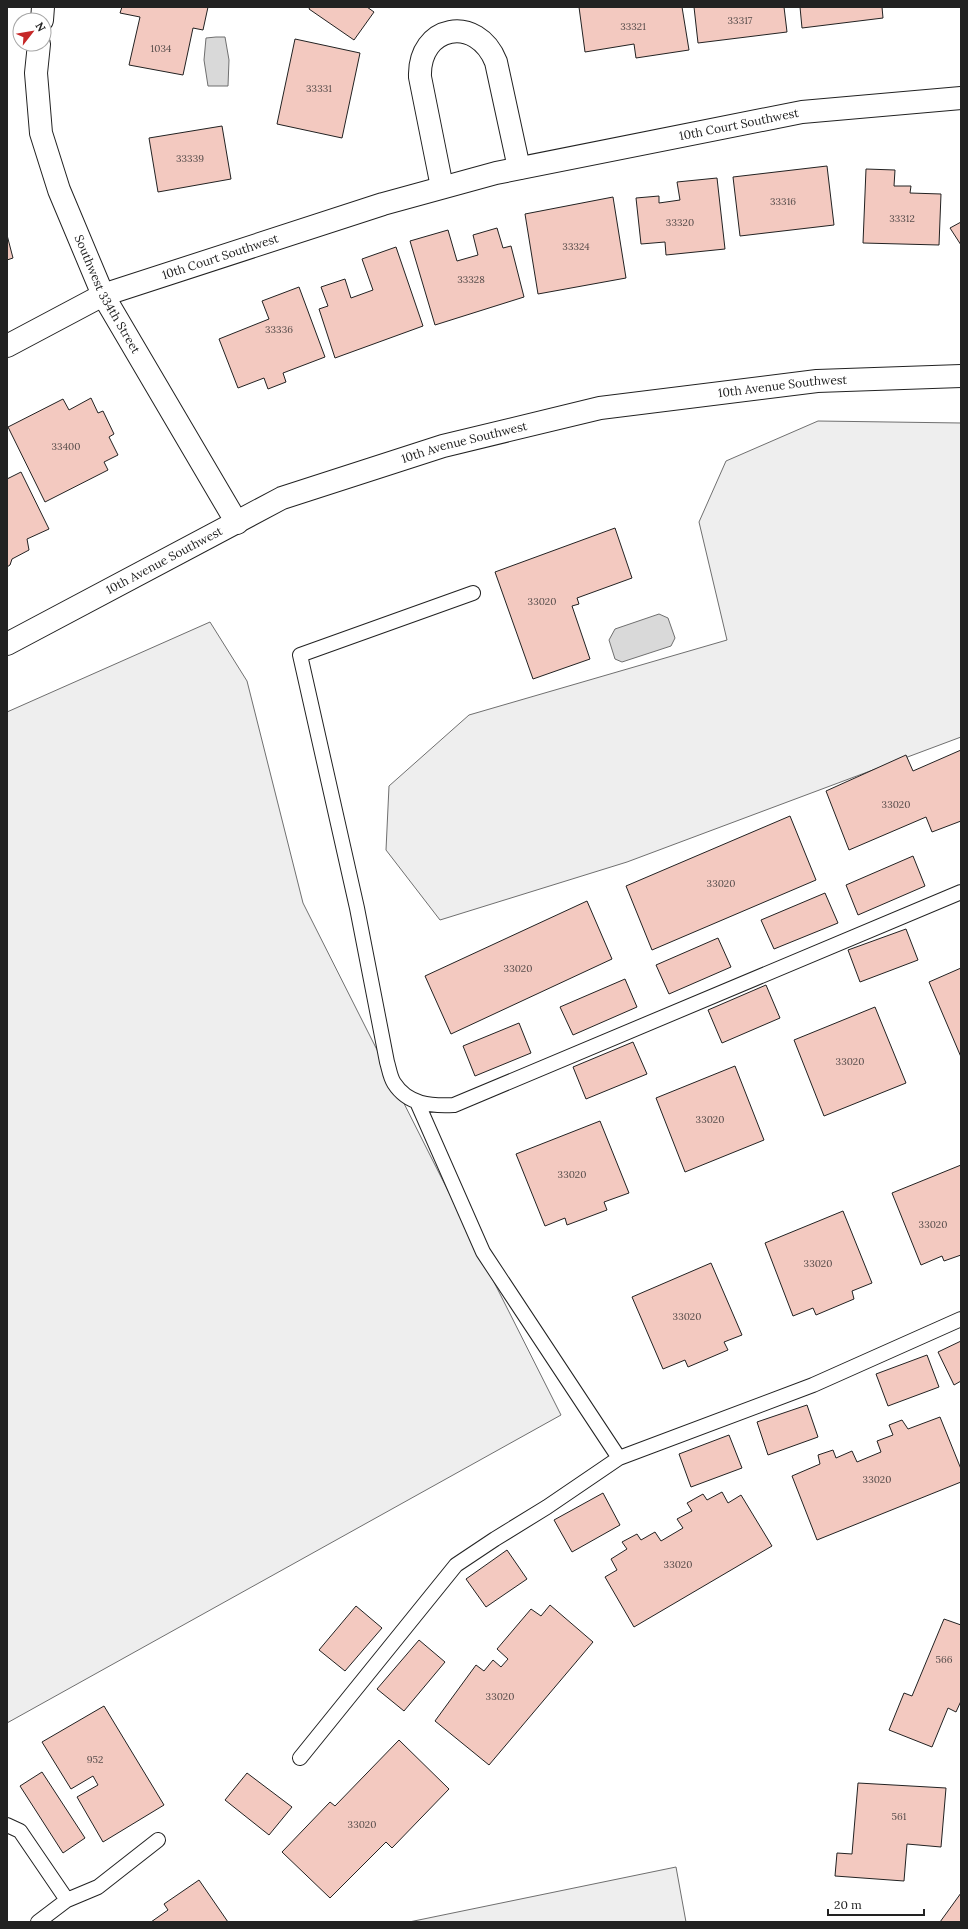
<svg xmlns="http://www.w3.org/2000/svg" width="968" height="1929" font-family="Lora,serif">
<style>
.green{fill:#eee;stroke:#6f6f6f}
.water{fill:#d9d9d9;stroke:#6f6f6f}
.building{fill:#f3c9c0;stroke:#222}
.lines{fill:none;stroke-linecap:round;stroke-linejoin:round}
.lane-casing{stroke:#222;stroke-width:16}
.street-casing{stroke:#222;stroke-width:24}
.secondary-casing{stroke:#222;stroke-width:24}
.lane{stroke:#fff;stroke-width:14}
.street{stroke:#fff;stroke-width:22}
.secondary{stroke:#fff;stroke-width:22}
.labels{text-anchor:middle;stroke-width:3;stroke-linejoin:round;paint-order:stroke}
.number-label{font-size:10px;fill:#564c4a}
.street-label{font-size:12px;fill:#222;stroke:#fff}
</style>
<rect width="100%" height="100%" fill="#fff"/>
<path class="green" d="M818 421 961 423V737L627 862 440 920 386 850 389 786 469 715 727 640 699 522 726 461Z
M210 622 247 681 303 903 561 1415 7 1723V712Z
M676 1867 686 1922H409Z"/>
<path class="water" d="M216 37H225L229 60 228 86H208L204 60 206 38Z
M659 614 668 618 675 638 671 646 622 662 615 659 609 640 615 629Z"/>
<path class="building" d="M122 7H208L203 30 193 28 183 75 129 65 140 17 120 13Z
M310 7H367L374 12 354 40 309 9Z
M579 7H682L689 50 636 58 634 44 585 52Z
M694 7H784L787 32 698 43Z
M800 7H882L883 18 802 28Z
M295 39 360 53 342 138 277 124Z
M222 126 231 179 158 192 149 138Z
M827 166 834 225 740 236 733 177Z
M866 169 895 170 894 186H911L910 193 941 194 939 245 863 243Z
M717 178 725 249 666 255 665 242 641 244 636 198 659 196V203L680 200 677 182Z
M613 197 626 278 538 294 525 214Z
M961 222V245L950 228Z
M497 228 503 248 511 246 524 297 435 325 410 241 448 230 457 261 478 255 473 235Z
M7 235 13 258 7 260Z
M396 247 423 326 335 358 319 309 328 306 321 287 345 279 351 298 373 290 362 259Z
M299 287 325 357 283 373 286 382 268 389 264 378 238 388 219 339 269 319 262 301Z
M91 398 98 413 103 411 114 434 109 437 118 455 104 462 108 470 45 502 8 427 63 399 69 410Z
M21 472 49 529 27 539 29 550 12 559 10 565 7 567V479Z
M615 528 632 578 577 598 579 604 572 606 590 659 533 679 495 572Z
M961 750V821L932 832 926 817 849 850 826 791 906 755 913 771Z
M790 816 816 880 652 950 626 886Z
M913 856 925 886 858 915 846 885Z
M825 893 838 923 774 949 761 920Z
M587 901 612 959 451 1034 425 976Z
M906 929 918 960 860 982 848 950Z
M718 938 731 967 669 994 656 965Z
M961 968V1057L929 982Z
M625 979 637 1007 573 1035 560 1007Z
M766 985 780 1018 722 1043 708 1010Z
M875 1007 906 1083 824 1116 794 1040Z
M519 1023 531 1053 475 1076 463 1046Z
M633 1042 647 1074 586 1099 573 1067Z
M735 1066 764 1140 685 1172 656 1098Z
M600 1121 629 1193 604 1202 607 1210 567 1225 565 1218 545 1226 516 1154Z
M961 1165V1255L944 1261 942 1256 921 1265 892 1193Z
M843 1211 872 1283 852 1291 854 1299 816 1315 813 1308 793 1316 765 1243Z
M711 1263 742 1335 724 1342 728 1350 688 1367 685 1360 663 1369 632 1297Z
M961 1341V1381L954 1385 938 1352Z
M927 1355 939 1387 888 1406 876 1374Z
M807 1405 818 1437 768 1455 757 1422Z
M940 1417 961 1469V1482L817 1540 792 1476 820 1464 818 1455 833 1450 836 1458 852 1451 857 1462 881 1452 877 1441 893 1435 889 1425 902 1420 908 1429Z
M729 1435 742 1468 691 1487 679 1454Z
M722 1492 728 1503 741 1495 772 1546 634 1627 605 1577 617 1570 611 1559 627 1549 622 1542 637 1534 641 1540 655 1532 661 1541 683 1528 677 1519 692 1511 687 1503 703 1494 707 1500Z
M603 1493 620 1525 572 1552 554 1520Z
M507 1550 527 1579 486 1607 466 1579Z
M550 1605 593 1642 489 1765 435 1721 476 1665 484 1671 493 1660 501 1667 508 1659 497 1649 531 1609 541 1616Z
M356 1606 382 1628 345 1671 319 1650Z
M944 1619 961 1625V1701L956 1712 948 1708 932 1747 889 1730 904 1693 912 1696Z
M419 1640 445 1662 404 1711 377 1689Z
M104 1706 164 1805 103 1842 77 1797 98 1785 93 1776 71 1789 42 1742Z
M399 1740 449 1789 392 1848 386 1842 330 1898 282 1852 330 1802 335 1806Z
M42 1772 85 1838 63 1853 20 1786Z
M247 1773 292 1807 269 1835 225 1800Z
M858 1783 946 1788 941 1847 907 1844 904 1881 835 1876 837 1853 852 1854Z
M199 1880 228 1922H151L168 1910 164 1904Z
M961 1893V1922H940Z"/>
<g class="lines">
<g class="lane-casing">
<path id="lane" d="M473 593 300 655 357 908 387 1062C389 1068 390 1077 394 1083 408 1105 431 1106 454 1105L961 892
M417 1102 483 1252 619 1458
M300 1758 456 1565 495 1539 547 1507 619 1458 813 1385 961 1319
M7 1825 20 1831 67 1900
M38 1922 67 1900 98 1887 158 1840"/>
</g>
<g class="street-casing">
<g id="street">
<path d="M42 20 43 7"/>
<path id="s1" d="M39 44 36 73 41 133 59 190 103 295 237 523"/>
<path d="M442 187 420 77C418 25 477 14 496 62L519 168"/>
<path id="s2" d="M7 346 103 295 383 204 496 173 802 112 961 98"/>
</g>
</g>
<g class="secondary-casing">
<g id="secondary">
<path id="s3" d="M7 644 282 498 443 446 600 408 817 381 961 376"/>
</g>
</g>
<use href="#lane" class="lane"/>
<use href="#street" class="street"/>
<use href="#secondary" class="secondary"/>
</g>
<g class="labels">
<g class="number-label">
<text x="740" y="24">33317</text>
<text x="633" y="30">33321</text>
<text x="161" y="52">1034</text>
<text x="319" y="92">33331</text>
<text x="190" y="162">33339</text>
<text x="783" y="205">33316</text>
<text x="902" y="222">33312</text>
<text x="680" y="226">33320</text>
<text x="576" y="250">33324</text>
<text x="471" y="283">33328</text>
<text x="279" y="333">33336</text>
<text x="66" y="450">33400</text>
<text x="542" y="605">33020</text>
<text x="896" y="808">33020</text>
<text x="721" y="887">33020</text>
<text x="518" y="972">33020</text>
<text x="850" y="1065">33020</text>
<text x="710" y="1123">33020</text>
<text x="572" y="1178">33020</text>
<text x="933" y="1228">33020</text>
<text x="818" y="1267">33020</text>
<text x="687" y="1320">33020</text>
<text x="877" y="1483">33020</text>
<text x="678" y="1568">33020</text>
<text x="944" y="1663">566</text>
<text x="500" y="1700">33020</text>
<text x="95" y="1763">952</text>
<text x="899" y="1820">561</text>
<text x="362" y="1828">33020</text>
</g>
<g class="street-label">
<text dy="4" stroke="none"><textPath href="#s2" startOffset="768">10th Court Southwest</textPath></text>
<text dy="4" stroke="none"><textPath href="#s2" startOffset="232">10th Court Southwest</textPath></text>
<text dy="4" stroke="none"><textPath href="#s1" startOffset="264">Southwest 334th Street</textPath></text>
<text dy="4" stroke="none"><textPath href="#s3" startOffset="826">10th Avenue Southwest</textPath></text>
<text dy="4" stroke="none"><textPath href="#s3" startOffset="502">10th Avenue Southwest</textPath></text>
<text dy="4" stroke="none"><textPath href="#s3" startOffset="178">10th Avenue Southwest</textPath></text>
</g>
</g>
<rect width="968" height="1929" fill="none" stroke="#222222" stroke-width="16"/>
<g transform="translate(32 32) rotate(59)"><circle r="19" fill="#ffffff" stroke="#a7a7a7"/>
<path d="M0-3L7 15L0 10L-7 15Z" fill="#c62828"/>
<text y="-6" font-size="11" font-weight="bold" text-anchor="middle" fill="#222222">N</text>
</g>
<path d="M828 1909v6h96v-6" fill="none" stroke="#222222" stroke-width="2"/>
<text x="834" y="1909" font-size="12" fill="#222222" stroke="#ffffff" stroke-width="3" paint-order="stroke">20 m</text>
</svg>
